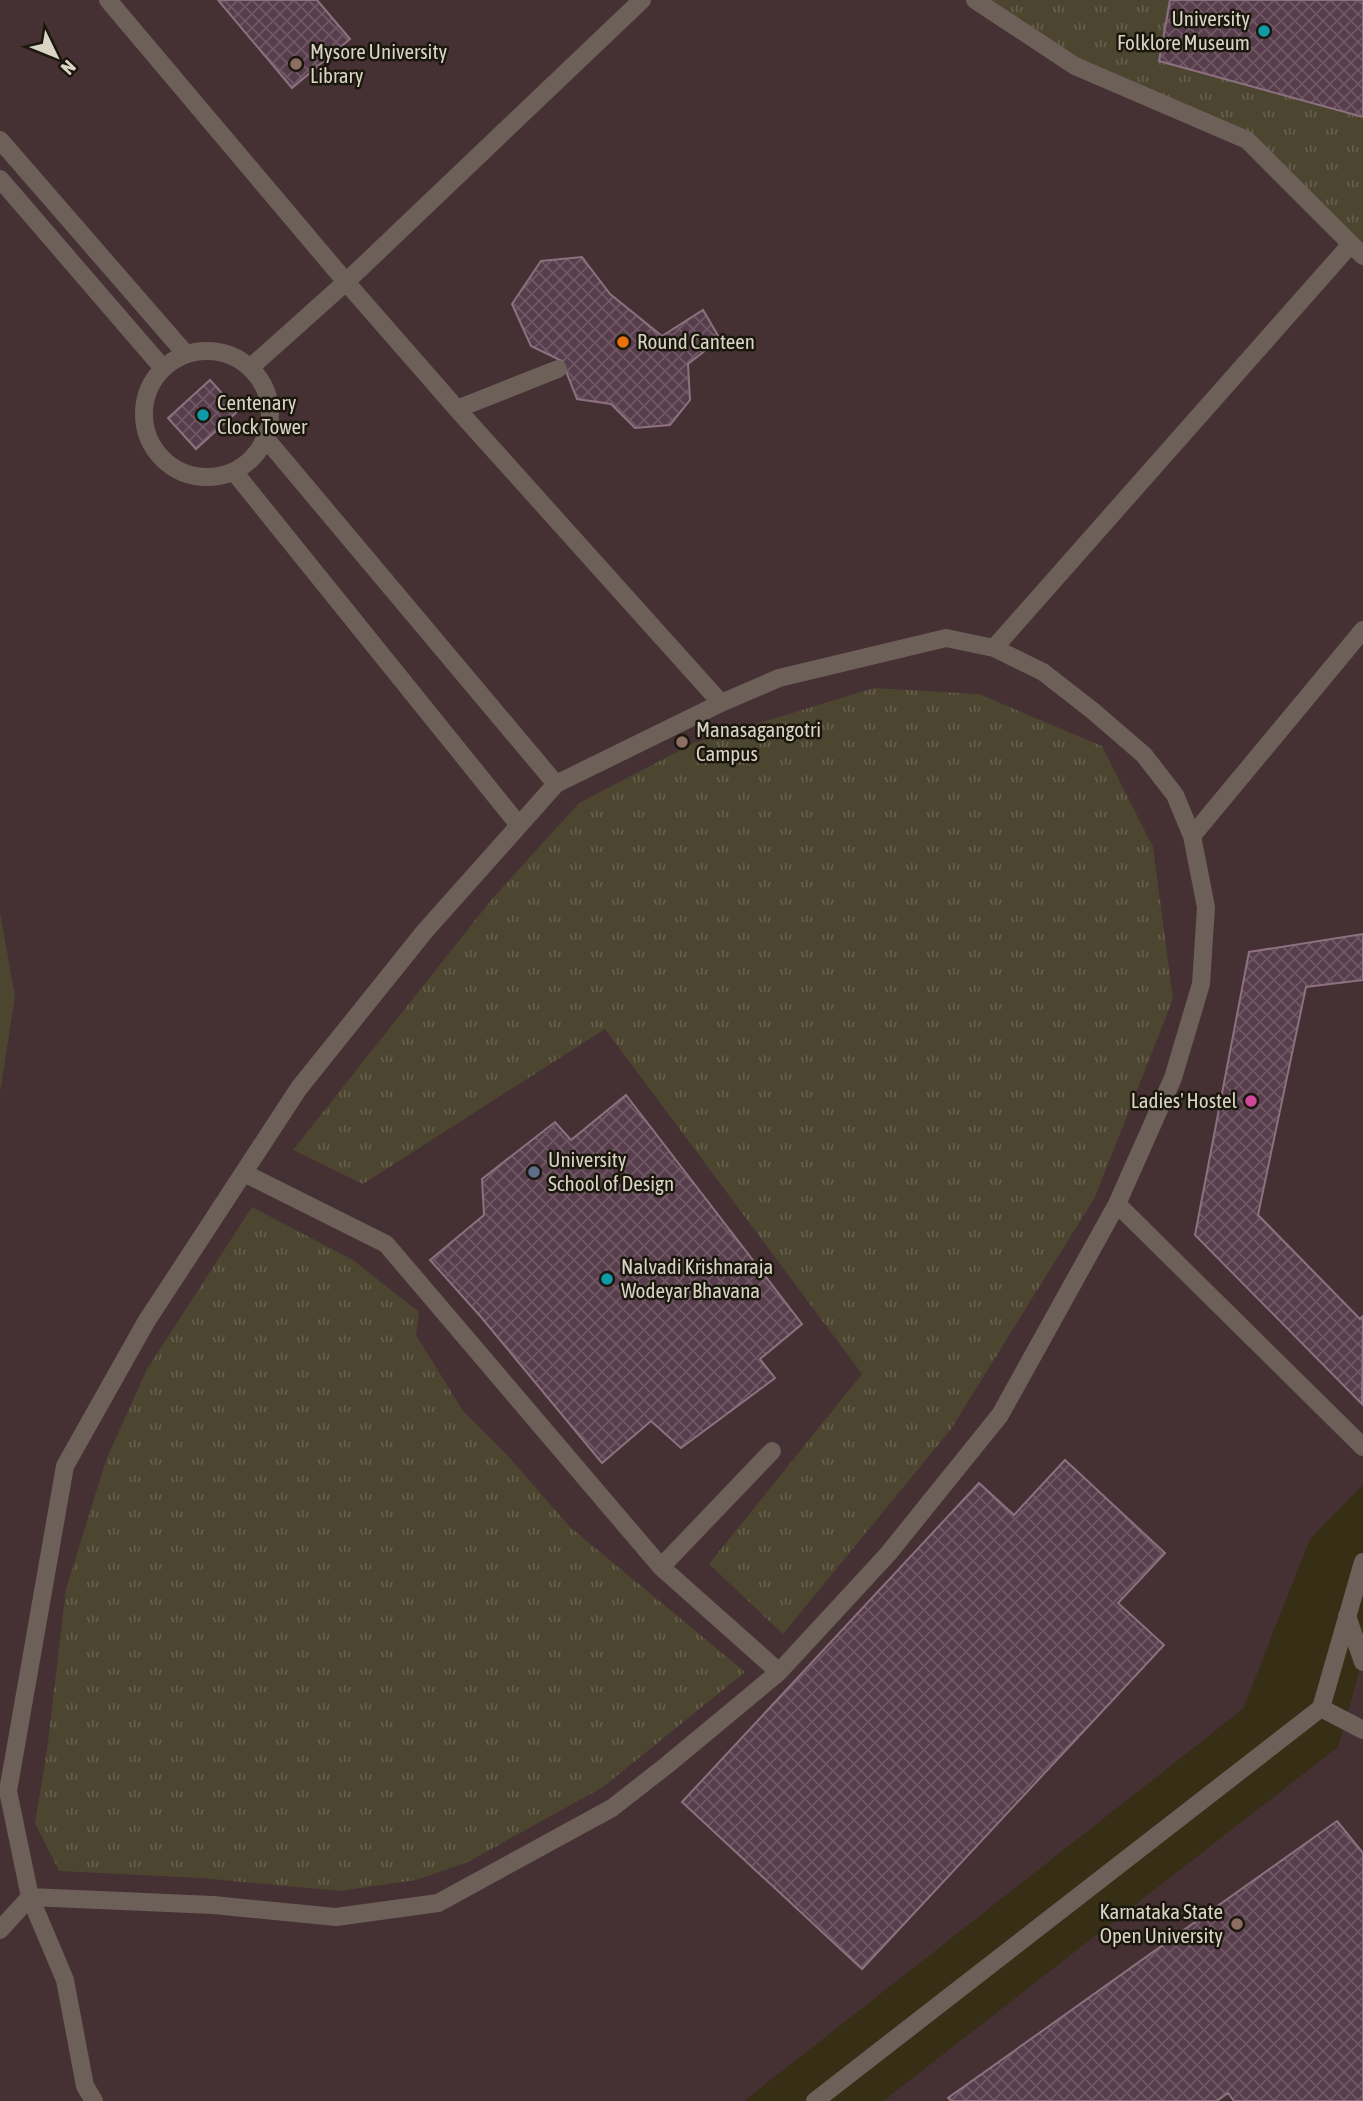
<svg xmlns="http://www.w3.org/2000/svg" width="1363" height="2101" font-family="'Asap Condensed',sans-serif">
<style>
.education{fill:#453033}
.grass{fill:url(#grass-tufts)}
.garden{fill:#4c4530}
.building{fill:url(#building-cross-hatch);stroke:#8d7180;stroke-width:2}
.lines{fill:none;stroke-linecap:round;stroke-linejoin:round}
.minor{stroke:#6c6059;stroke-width:18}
.culture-dot{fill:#0f9aa8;stroke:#1b170c;stroke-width:2.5}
.education-dot{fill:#8d6e63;stroke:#1b170c;stroke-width:2.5}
.food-dot{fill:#e8710a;stroke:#1b170c;stroke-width:2.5}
.hotel-dot{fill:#d1479c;stroke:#1b170c;stroke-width:2.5}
.service-dot{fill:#5c6f8a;stroke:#1b170c;stroke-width:2.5}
.labels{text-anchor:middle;stroke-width:5;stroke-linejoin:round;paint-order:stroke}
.poi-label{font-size:21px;fill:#d9d4c5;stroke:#1b170c;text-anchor:start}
</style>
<defs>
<pattern id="grass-tufts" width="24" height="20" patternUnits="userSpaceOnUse" patternTransform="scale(1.75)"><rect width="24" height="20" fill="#4c4530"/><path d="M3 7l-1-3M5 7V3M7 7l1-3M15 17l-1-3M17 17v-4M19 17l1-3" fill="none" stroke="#655f4c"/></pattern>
<pattern id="building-cross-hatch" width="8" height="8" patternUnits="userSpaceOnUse" patternTransform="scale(1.75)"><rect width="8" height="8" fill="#583e4c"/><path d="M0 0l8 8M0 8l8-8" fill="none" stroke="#6f5964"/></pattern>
</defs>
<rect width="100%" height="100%" fill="#362f16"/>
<path class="education" d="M0 0H1363V1485L1310 1539 1243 1709 744 2101H0Z
M1363 1658V2101H883L1338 1747Z"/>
<path class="grass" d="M975 0H1363V256L1247 140 1075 66Z
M874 688 979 694 1102 746 1153 847 1173 999 1095 1197 951 1429 783 1634 709 1564 862 1374 605 1029 363 1184 293 1150 492 899 579 803 694 743Z
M252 1207 353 1260 419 1312 416 1335 463 1411 508 1456 570 1527 745 1672 603 1787 468 1862 416 1880 340 1891 201 1878 59 1871 35 1823 47 1750 66 1589 106 1460 147 1369Z"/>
<path class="garden" d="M0 912 15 996 0 1093Z"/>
<path class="building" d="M218 0H317L350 39 292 88Z
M1170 0H1363V117L1159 61Z
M582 257 610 294 662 336 703 310 720 339 688 364 690 400 670 425 635 428 611 404 577 399 562 361 531 346 512 304 541 261Z
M210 380 238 411 196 449 168 418Z
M1363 934V980L1306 987 1258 1215 1360 1319 1363 1316 1362 1404 1195 1235 1249 952Z
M626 1095 802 1324 760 1359 775 1378 681 1448 651 1421 602 1463 481 1317 430 1260 484 1215 482 1179 555 1122 571 1140Z
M1065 1460 1165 1553 1118 1603 1164 1645 862 1969 682 1802 979 1483 1014 1515Z
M1337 1821 1363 1853V2101H1234L1228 2093 1217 2101H951L948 2098Z"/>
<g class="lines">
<path class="minor" d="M108 0 346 282 457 409 721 703
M975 0 1075 66 1247 140 1363 256
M0 140 185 353
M0 179 162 367
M144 414a63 63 0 1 1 126 0a63 63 0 1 1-126 0Z
M252 366 346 282 642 0
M457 409 558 369
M267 440 556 784
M235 473 518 824
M994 648 1351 244
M1192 836 1363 630
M244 1173 386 1244 661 1567 779 1672
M1117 1204 1363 1447
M661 1567 772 1451
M1347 1616 1363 1662
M1321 1708 1363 1730
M0 1930 30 1897 8 1791 65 1466 146 1322 299 1088 425 931 556 784 721 703 779 678 946 638 994 648 1043 672 1093 711 1144 755 1175 795 1192 836 1206 907 1201 984 1173 1078 1117 1204 1000 1415 888 1554 779 1672 667 1765 612 1808 438 1903 336 1917 213 1905 30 1897 65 1980 85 2086 94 2101
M815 2101 1321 1708 1363 1562"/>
</g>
<g class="culture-dot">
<circle cx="1264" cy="31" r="7"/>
<circle cx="203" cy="415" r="7"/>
<circle cx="607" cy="1279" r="7"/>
</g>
<g class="education-dot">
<circle cx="296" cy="64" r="7"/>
<circle cx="682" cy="742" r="7"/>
<circle cx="1237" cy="1924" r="7"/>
</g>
<circle class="food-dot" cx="623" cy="342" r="7"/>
<circle class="hotel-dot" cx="1251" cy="1101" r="7"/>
<circle class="service-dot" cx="534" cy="1172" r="7"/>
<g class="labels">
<g class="poi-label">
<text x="1250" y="26" text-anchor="end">University<tspan x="1250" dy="24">Folklore Museum</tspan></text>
<text x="310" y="59">Mysore University<tspan x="310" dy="24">Library</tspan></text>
<text x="637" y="349">Round Canteen</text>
<text x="217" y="410">Centenary<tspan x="217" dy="24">Clock Tower</tspan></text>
<text x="696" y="737">Manasagangotri<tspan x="696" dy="24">Campus</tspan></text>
<text x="1237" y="1108" text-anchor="end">Ladies' Hostel</text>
<text x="548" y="1167">University<tspan x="548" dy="24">School of Design</tspan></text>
<text x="621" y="1274">Nalvadi Krishnaraja<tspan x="621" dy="24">Wodeyar Bhavana</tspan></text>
<text x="1223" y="1919" text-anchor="end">Karnataka State<tspan x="1223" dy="24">Open University</tspan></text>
</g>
</g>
<g transform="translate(56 56) rotate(133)" stroke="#1b170c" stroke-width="5" paint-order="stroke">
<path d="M0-5L12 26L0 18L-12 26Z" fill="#d9d4c5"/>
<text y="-10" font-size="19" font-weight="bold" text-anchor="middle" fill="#d9d4c5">N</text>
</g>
</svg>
